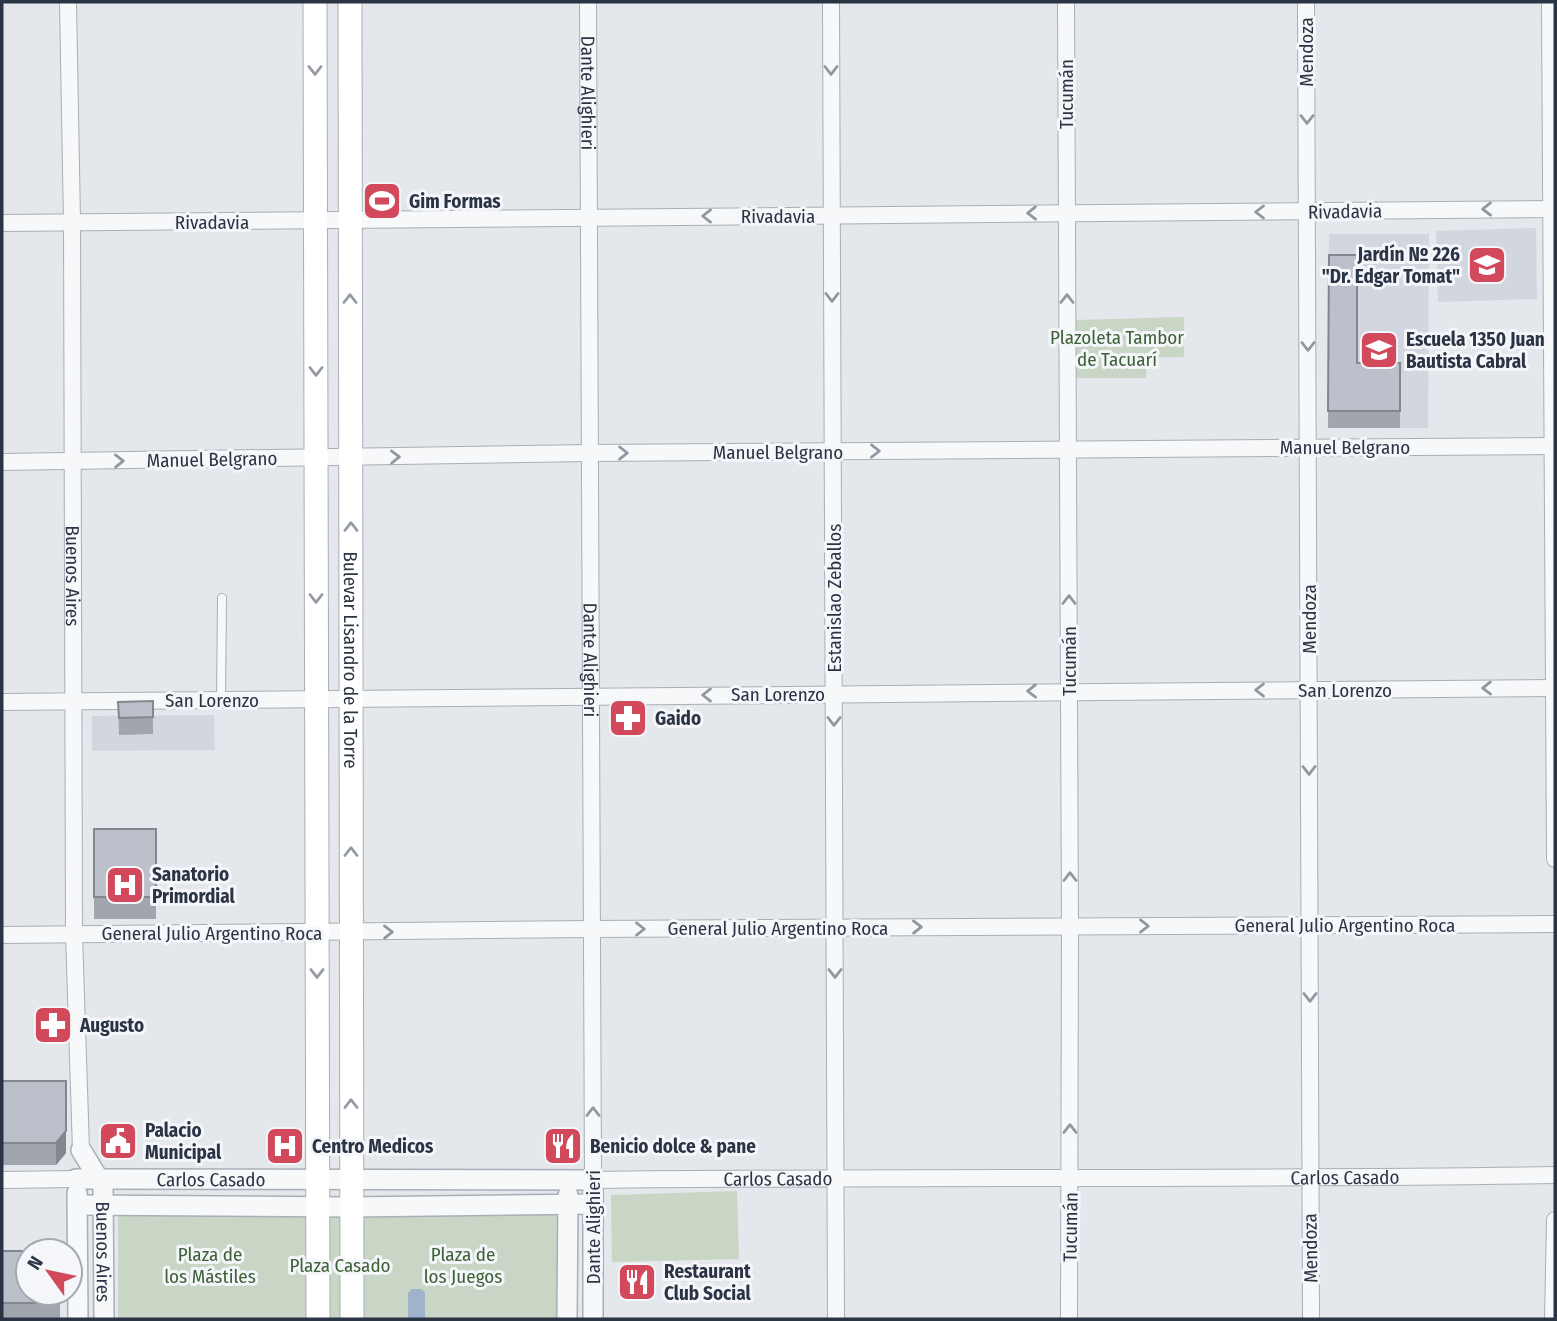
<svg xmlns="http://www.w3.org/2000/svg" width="1557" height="1321" font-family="'Fira Sans Condensed',sans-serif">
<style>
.built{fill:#d2d6de}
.green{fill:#c9d6c5}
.water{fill:#9fb4cc}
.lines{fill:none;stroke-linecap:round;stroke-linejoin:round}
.service-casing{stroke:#a9aeb7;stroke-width:10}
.minor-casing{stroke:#a9aeb7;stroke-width:18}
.tertiary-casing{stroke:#a9aeb7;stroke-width:22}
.secondary-casing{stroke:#a9aeb7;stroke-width:25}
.service{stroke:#f7f8fa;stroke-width:8}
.minor{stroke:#f7f8fa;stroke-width:16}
.tertiary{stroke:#f7f8fa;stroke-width:19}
.secondary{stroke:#fff;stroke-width:23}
.wall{fill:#a1a5ae}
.shaded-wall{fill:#83868d}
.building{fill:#bbc0ca;stroke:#83868d;stroke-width:2}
.oneway{stroke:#959aa2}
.oneway2{stroke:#9196a0}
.labels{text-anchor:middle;stroke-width:6;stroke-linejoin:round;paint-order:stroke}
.street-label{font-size:19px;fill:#2b3445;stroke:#f4f6f9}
.poi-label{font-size:19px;font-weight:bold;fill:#2b3445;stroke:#f4f6f9;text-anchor:start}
.park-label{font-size:19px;fill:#3f6138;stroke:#f4f6f9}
</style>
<rect width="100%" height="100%" fill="#e4e7ec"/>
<path class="built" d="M1536 228 1537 299 1438 302 1436 231Z
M1329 234H1429L1428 428H1328Z
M214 715 215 750 92 751V716Z"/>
<path class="green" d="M1184 317V357L1147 358 1146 378H1076V320Z
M737 1191 739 1259 612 1262 611 1195Z
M118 1211H563V1319H118Z"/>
<path class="water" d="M412 1289H421L425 1292V1319H408V1293Z"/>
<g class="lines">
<g class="service-casing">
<path id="service" d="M221 700 222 598"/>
</g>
<g class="minor-casing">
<g id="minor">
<path id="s1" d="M68 2 72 222 74 934 81 1150"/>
<path id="s2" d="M588 2 593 1180C914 1176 1234 1180 1555 1175"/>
<path d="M831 2 836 1319"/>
<path d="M1066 2 1070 926 1069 1319"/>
<path d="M1306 2 1311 1319"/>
<path d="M1550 2 1555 859"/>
<path d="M2 223 1555 209"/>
<path d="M2 462 590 453 1555 446"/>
<path d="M2 702 1555 688"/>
<path d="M2 935 592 929 1555 924"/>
<path d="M2 1180 76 1179"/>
<path d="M1553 1319 1555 1220"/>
</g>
</g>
<g class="tertiary-casing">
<g id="tertiary">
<path id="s3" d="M81 1150 103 1186 104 1319"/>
<path id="s4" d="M76 1179 593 1180V1319"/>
<path d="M77 1193 78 1319"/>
<path d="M77 1205 351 1207 593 1204"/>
<path d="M567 1319 568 1195"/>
</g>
</g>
<g class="secondary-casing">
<g id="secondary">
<path d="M315 2 318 1319"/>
<path id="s5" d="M350 2 352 1319"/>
</g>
</g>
<use href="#service" class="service"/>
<use href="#minor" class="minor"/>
<use href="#tertiary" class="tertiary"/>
<use href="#secondary" class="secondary"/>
</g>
<path class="wall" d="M1329 255 1357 363H1400V428H1328Z
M153 701V734L119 735 118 702Z
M94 829H156V919H94Z
M2 1081H66V1153L56 1165H2Z
M2 1251 60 1293V1319H2Z"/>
<path class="shaded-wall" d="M66 1131V1153L56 1165V1143Z"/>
<path class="building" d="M1329 255H1357V363H1400V411H1328Z
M153 701V717L119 718 118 702Z
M94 829H156V897H94Z
M2 1081H66V1131L56 1143H2Z
M2 1251H28V1293H60V1303H2Z"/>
<defs><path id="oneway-chevron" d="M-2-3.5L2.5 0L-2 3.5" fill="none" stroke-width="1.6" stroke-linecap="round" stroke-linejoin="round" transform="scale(1.75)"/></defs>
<g class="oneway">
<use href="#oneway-chevron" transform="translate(315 70) rotate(90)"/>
<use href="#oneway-chevron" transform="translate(350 299) rotate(-90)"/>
<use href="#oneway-chevron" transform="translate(316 371) rotate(90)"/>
<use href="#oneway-chevron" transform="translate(351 527) rotate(-90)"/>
<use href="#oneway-chevron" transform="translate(316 598) rotate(90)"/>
<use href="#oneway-chevron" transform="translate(351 852) rotate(-90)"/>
<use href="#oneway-chevron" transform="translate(317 973) rotate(90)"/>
<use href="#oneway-chevron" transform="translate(351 1104) rotate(-90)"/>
</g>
<g class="oneway2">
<use href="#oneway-chevron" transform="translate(831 70) rotate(90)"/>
<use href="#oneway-chevron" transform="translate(1307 119) rotate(90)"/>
<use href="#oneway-chevron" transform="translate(1487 209) rotate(179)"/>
<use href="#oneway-chevron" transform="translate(1260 212) rotate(180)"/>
<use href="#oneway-chevron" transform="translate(1032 213) rotate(179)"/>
<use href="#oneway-chevron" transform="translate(707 216) rotate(180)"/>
<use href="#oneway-chevron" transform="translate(832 297) rotate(90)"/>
<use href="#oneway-chevron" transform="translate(1067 299) rotate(-90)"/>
<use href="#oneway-chevron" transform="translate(1308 346) rotate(90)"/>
<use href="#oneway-chevron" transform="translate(875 451)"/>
<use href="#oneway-chevron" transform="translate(623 453)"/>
<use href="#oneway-chevron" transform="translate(395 457) rotate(-1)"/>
<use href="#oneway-chevron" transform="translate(119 461) rotate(-1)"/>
<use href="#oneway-chevron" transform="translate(1069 600) rotate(-90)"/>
<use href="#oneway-chevron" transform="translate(1487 688) rotate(179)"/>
<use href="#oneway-chevron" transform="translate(1260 690) rotate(180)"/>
<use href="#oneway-chevron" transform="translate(1032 691) rotate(179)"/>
<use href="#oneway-chevron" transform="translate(707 695) rotate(180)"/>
<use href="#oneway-chevron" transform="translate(834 721) rotate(90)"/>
<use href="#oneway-chevron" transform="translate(1309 770) rotate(90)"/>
<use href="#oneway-chevron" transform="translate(1070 877) rotate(-90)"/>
<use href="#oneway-chevron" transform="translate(1144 926)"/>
<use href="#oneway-chevron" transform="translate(917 927) rotate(-1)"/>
<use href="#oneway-chevron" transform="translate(640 929)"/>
<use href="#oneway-chevron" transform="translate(388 932) rotate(-1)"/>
<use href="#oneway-chevron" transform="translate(835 973) rotate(90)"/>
<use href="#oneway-chevron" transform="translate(1310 997) rotate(90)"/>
<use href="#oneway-chevron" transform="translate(593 1112) rotate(-90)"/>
<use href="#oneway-chevron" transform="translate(1070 1129) rotate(-90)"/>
</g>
<defs>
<g id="stadium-square" transform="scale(2.0125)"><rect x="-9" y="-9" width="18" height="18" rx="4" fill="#d1495b" stroke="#f4f6f9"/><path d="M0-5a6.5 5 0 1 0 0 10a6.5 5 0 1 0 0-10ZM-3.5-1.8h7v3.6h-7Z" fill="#fff"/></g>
<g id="school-square" transform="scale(2.0125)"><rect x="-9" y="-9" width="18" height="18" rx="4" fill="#d1495b" stroke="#f4f6f9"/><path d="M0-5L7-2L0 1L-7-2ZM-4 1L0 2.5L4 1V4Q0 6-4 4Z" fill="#fff"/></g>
<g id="pharmacy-square" transform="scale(2.0125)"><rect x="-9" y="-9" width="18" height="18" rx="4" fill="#d1495b" stroke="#f4f6f9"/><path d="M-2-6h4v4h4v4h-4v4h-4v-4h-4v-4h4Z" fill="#fff"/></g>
<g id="hospital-square" transform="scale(2.0125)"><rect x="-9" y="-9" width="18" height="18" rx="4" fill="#d1495b" stroke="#f4f6f9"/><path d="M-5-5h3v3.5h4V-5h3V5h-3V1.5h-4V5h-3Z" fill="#fff"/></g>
<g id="civic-square" transform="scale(2.0125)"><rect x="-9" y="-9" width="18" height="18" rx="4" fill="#d1495b" stroke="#f4f6f9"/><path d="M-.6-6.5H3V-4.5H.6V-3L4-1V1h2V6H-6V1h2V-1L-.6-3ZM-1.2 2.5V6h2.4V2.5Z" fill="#fff"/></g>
<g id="restaurant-square" transform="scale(2.0125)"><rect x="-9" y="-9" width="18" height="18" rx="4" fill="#d1495b" stroke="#f4f6f9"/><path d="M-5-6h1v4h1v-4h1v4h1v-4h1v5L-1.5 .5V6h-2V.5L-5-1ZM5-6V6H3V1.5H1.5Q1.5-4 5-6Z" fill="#fff"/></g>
</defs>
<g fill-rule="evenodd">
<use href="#stadium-square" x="382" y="201"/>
<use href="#school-square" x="1487" y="265"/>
<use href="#school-square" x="1379" y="350"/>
<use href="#pharmacy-square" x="628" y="718"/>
<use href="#hospital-square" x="125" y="885"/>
<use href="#pharmacy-square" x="53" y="1025"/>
<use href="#civic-square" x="118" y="1141"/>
<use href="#hospital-square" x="285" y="1146"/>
<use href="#restaurant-square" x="563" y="1146"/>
<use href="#restaurant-square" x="637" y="1282"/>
</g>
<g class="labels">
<g class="street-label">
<text transform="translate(1306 52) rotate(-90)" y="7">Mendoza</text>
<text dy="7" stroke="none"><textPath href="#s2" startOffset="91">Dante Alighieri</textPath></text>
<text transform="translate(1066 94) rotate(-90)" y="7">Tucumán</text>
<text transform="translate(1345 211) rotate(-1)" y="7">Rivadavia</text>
<text x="778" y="223">Rivadavia</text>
<text x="212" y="229">Rivadavia</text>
<text x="1345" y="454">Manuel Belgrano</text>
<text x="778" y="459">Manuel Belgrano</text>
<text transform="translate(212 459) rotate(-1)" y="7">Manuel Belgrano</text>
<text dy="7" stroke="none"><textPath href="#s1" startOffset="574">Buenos Aires</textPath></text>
<text transform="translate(834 598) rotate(-90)" y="7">Estanislao Zeballos</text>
<text transform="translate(1309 619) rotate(-90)" y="7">Mendoza</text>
<text dy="7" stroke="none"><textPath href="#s2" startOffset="658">Dante Alighieri</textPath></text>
<text dy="7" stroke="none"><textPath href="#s5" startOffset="658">Bulevar Lisandro de la Torre</textPath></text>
<text transform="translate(1069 661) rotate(-90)" y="7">Tucumán</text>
<text x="1345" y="697">San Lorenzo</text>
<text x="778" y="701">San Lorenzo</text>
<text x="212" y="707">San Lorenzo</text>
<text x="1345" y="932">General Julio Argentino Roca</text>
<text x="778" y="935">General Julio Argentino Roca</text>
<text x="212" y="940">General Julio Argentino Roca</text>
<text dy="7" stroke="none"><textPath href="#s2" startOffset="1363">Carlos Casado</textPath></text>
<text dy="7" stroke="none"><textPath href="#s2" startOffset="1930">Carlos Casado</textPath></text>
<text dy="7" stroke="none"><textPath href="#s4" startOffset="135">Carlos Casado</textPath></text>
<text transform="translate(593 1227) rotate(-90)" y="7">Dante Alighieri</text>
<text transform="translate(1070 1227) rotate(-89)" y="7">Tucumán</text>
<text transform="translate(1310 1248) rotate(-91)" y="7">Mendoza</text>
<text dy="7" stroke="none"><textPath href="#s3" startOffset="108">Buenos Aires</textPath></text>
</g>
<g class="poi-label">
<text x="409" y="208">Gim Formas</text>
<text x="1460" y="261" text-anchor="end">Jardín Nº 226<tspan x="1460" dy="22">"Dr. Edgar Tomat"</tspan></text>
<text x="1406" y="346">Escuela 1350 Juan<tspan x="1406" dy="22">Bautista Cabral</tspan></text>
<text x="655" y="725">Gaido</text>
<text x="152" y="881">Sanatorio<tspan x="152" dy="22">Primordial</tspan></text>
<text x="80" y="1032">Augusto</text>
<text x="145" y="1137">Palacio<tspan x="145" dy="22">Municipal</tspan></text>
<text x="312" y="1153">Centro Medicos</text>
<text x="590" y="1153">Benicio dolce &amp; pane</text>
<text x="664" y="1278">Restaurant<tspan x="664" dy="22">Club Social</tspan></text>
</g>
<g class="park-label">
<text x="1117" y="344">Plazoleta Tambor<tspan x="1117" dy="22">de Tacuarí</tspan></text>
<text x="210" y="1261">Plaza de<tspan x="210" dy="22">los Mástiles</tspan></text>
<text x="463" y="1261">Plaza de<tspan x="463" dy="22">los Juegos</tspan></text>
<text x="340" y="1272">Plaza Casado</text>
</g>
</g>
<rect width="1557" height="1321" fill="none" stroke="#2b3445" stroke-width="7"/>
<g transform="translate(49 1272) rotate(303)"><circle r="33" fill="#f4f6f9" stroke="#a4a8b1" stroke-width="2"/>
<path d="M0-5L12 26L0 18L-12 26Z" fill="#d1495b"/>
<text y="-10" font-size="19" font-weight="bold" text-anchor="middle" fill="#2b3445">N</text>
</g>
</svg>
